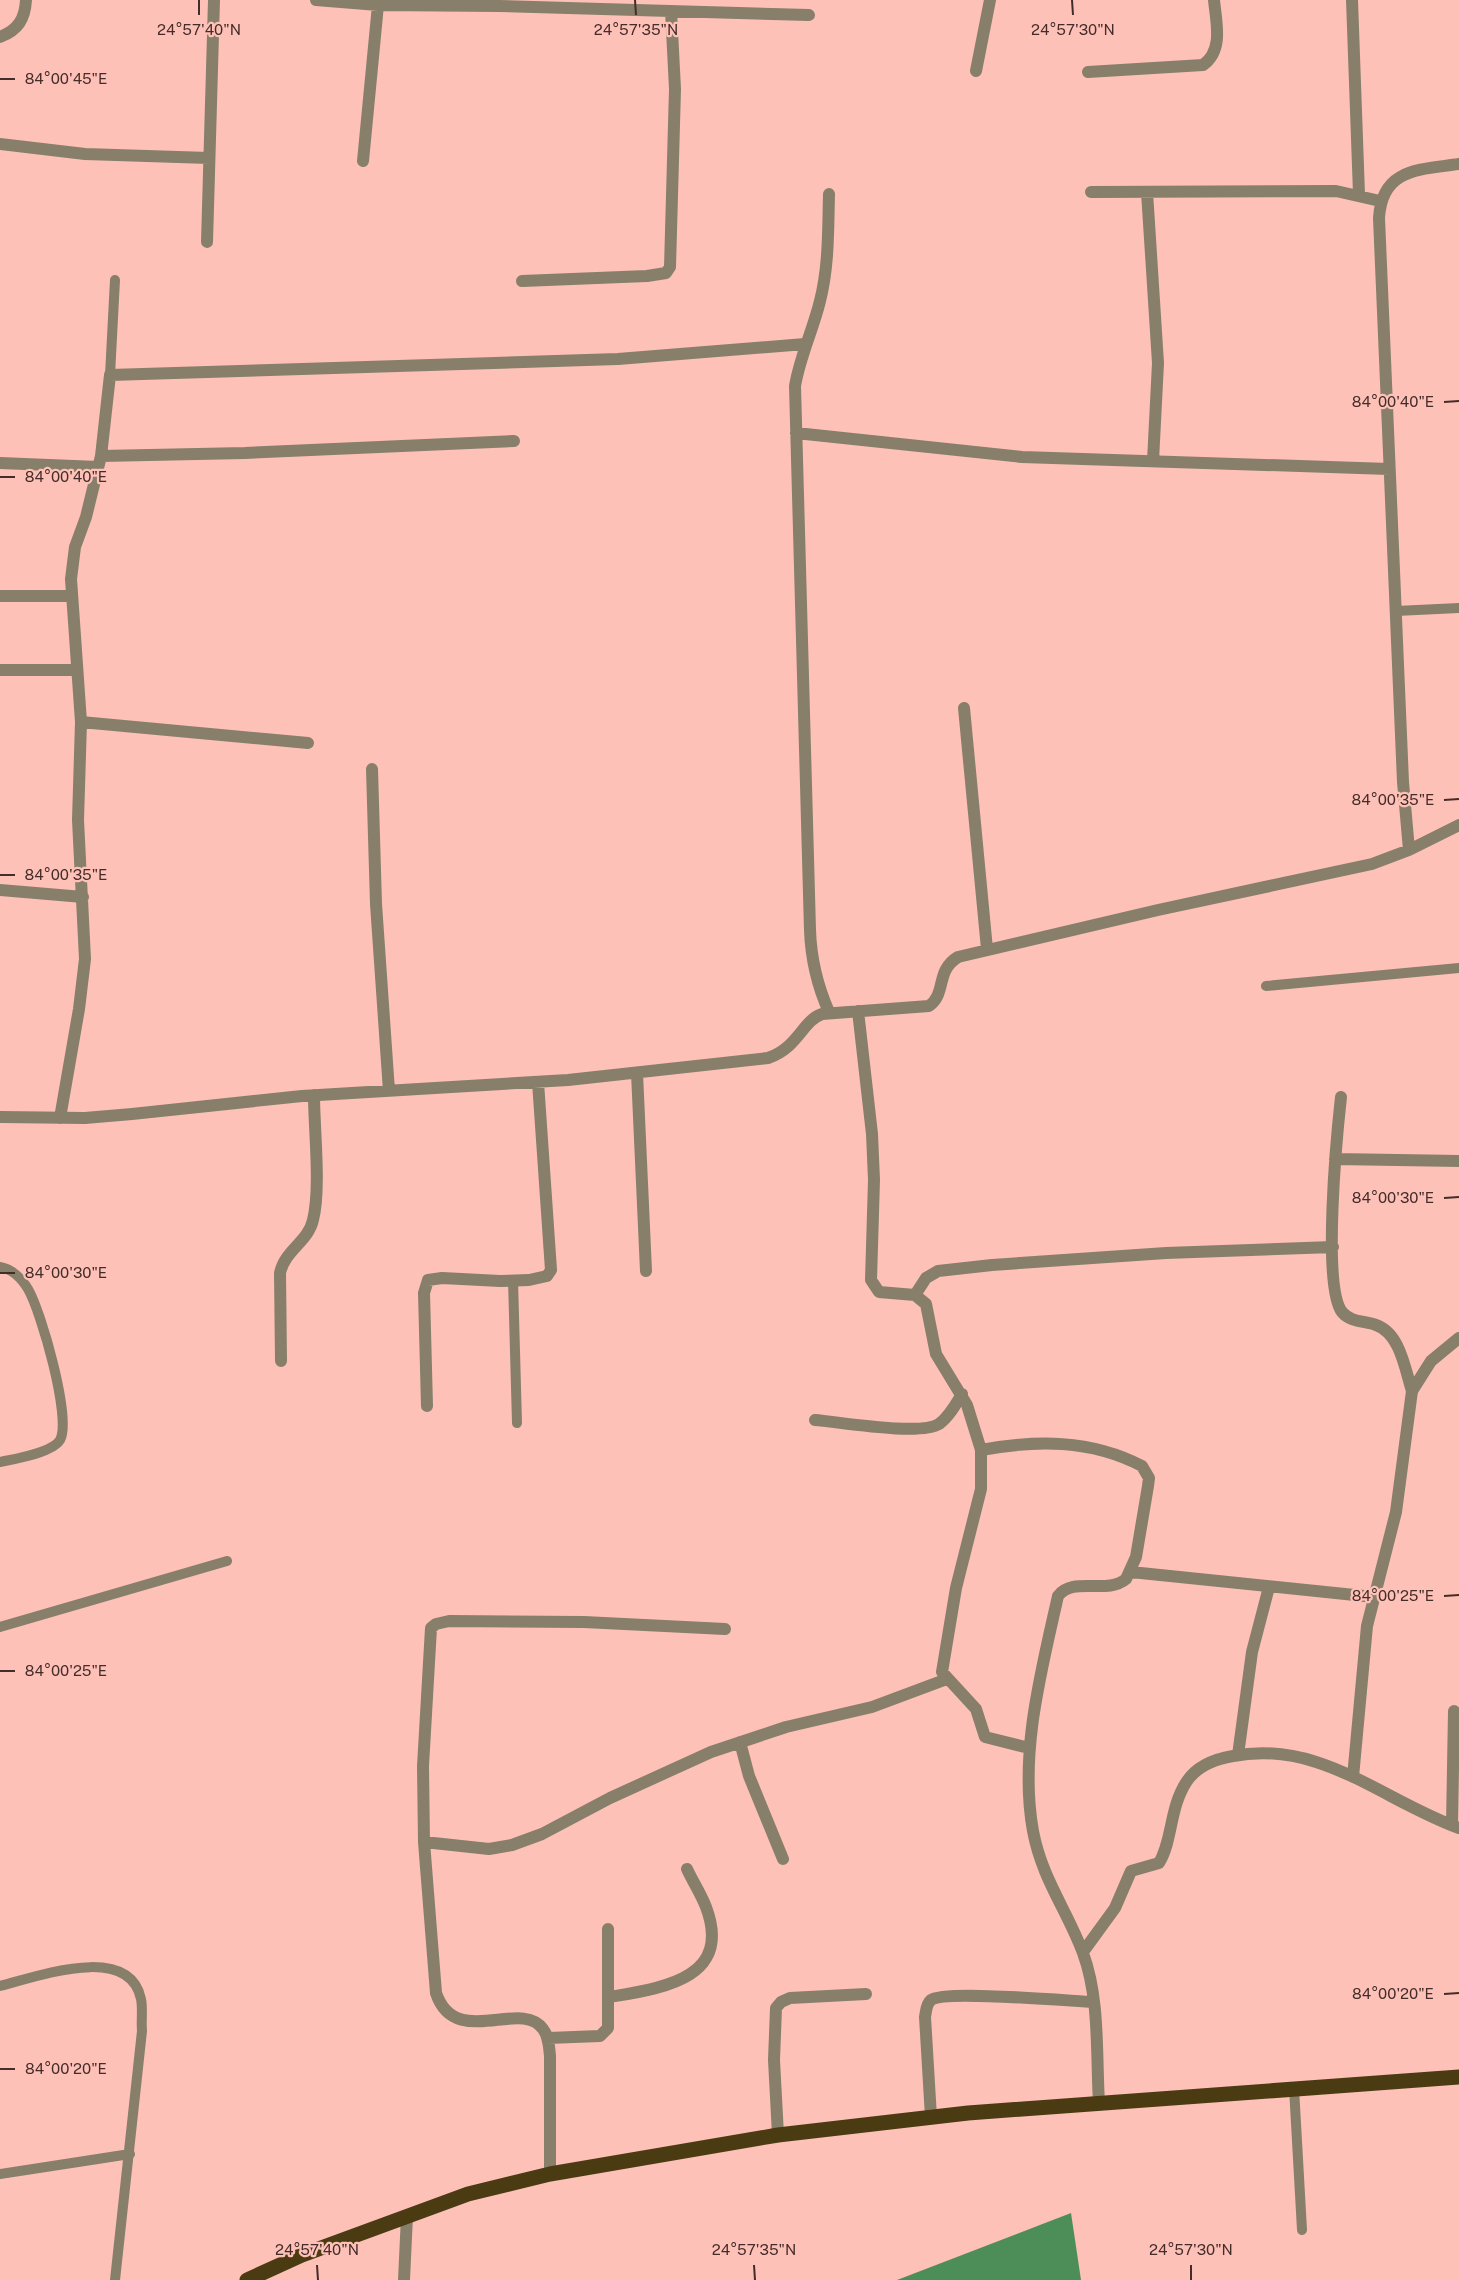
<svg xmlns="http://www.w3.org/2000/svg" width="1459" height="2280" font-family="'Public Sans',sans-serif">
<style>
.water{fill:#4d8e58}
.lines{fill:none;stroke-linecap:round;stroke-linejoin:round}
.lane{stroke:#877f6a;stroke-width:10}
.street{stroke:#877f6a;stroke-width:12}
.primary{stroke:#4b3b13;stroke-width:15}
.ticks{fill:none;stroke:#442c29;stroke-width:2}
.ticks-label{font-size:15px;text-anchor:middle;fill:#442c29;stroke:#fec1b8;stroke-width:4.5;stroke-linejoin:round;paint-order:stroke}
</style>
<rect width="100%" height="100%" fill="#fec1b8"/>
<path class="water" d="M1071 2213 1081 2280H897Z"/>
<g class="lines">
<path class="lane" d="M110 375 115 280
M1396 611 1459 608
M1266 986 1459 968
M0 1267C12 1269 22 1279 28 1289 41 1311 72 1419 60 1440 52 1453 14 1459 0 1462
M513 1280 517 1423
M0 1627 227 1561
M0 1986C36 1977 129 1942 141 1999 143 2009 141 2021 142 2031L115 2280
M1294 2088 1302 2230
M0 2174 130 2154"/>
<path class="street" d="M316 0 378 5 499 6 809 15
M1352 0 1359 194
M0 37C18 30 25 19 26 0
M976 71 990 0
M1088 72 1203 65C1224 50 1216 22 1214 0
M0 144 85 154 209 158
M363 161 378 5
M1091 192 1336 191 1380 201
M1147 192 1158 363 1153 461
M207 242 214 0
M522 281 647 276 666 273 670 267 675 89 671 11
M796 433 1022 457 1389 469
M101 456 245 453 514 441
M0 463 98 467
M0 596H71
M0 670H77
M964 708 987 949
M81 722 308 743
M372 769 376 904 389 1091
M1409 850 1403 782 1379 218C1382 168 1419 170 1459 164
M0 890 83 897
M858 1011 872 1134 874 1180 871 1280 879 1292 915 1295 926 1304 936 1354 967 1405 981 1450V1489L956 1588 942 1672 976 1709 985 1737 1029 1748
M829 1012C817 985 811 960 810 930L795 386C800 356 813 330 820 301 829 266 828 229 829 194
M637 1073 646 1271
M1341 1097C1337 1133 1322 1286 1342 1312 1350 1322 1365 1321 1376 1325 1400 1333 1405 1369 1412 1391
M0 1117 85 1118 132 1114 302 1096 568 1080 768 1058C799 1047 802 1021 822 1014L929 1006C947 993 935 971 958 957L1158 910 1372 864 1409 850 1459 825
M60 1118 79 1009 85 959 78 820 81 722 71 579 75 547 86 517 101 456 110 375 618 359 805 344
M1335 1159 1459 1161
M915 1295 926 1278 938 1271 992 1265 1166 1253 1333 1247
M281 1361 280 1273C285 1250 308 1242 313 1220 321 1188 314 1130 314 1095
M427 1406 424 1293 428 1280 442 1278 500 1281 529 1280 547 1276 551 1270 538 1082
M815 1420C840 1422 920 1436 939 1424 949 1417 956 1404 962 1394
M981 1450C1036 1440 1090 1439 1142 1466L1149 1478 1148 1486 1136 1557 1126 1579C1107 1595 1073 1576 1058 1596 1041 1672 1019 1754 1033 1831 1042 1879 1067 1910 1083 1953 1100 1999 1096 2054 1099 2103
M1131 1572 1374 1597
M740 1742 749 1776 783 1859
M1238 1755 1252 1652 1269 1587
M1353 1777 1367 1626 1396 1512 1412 1391 1431 1361 1459 1338
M1452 1825 1454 1711
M424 1842 489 1849 512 1845 542 1834 610 1798 711 1752 786 1727 872 1707 947 1679
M1083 1952 1115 1908 1131 1871 1159 1863C1173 1840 1169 1808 1187 1781 1198 1765 1215 1759 1233 1756 1319 1739 1382 1800 1459 1828
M610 1997C662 1988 733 1979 706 1907 701 1894 693 1882 687 1869
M548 2038 600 2036 608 2028V1929
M931 2117 925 2017C926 2012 926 2004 931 2000 944 1990 1070 2001 1093 2002
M778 2135 774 2060 776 2008 781 2002 790 1998 866 1994
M550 2174V2056C549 2047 549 2037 543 2029 521 1998 455 2050 436 1993L424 1842 423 1766 431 1628 436 1624 449 1621 584 1622 725 1629
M404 2280 407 2216"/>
<path class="primary" d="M247 2280 302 2255 468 2194 550 2174 778 2135 968 2113 1459 2077"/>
</g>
<path class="ticks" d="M199 0V15M635 0 636 15M1072 0 1073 15M0 79H15M1444 402 1459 401M0 477H15M1444 800 1459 799M0 875H15M1444 1198 1459 1197M0 1273H15M1444 1596 1459 1595M0 1671H15M1444 1994 1459 1993M0 2069H15M317 2265 318 2280M754 2265 755 2280M1191 2265V2280"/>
<g class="ticks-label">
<text x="199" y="35">24°57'40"N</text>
<text x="636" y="35">24°57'35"N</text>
<text x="1073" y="35">24°57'30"N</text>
<text x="66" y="84">84°00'45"E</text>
<text x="1393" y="407">84°00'40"E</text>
<text x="66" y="482">84°00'40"E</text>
<text x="1393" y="805">84°00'35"E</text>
<text x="66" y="880">84°00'35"E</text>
<text x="1393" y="1203">84°00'30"E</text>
<text x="66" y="1278">84°00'30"E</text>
<text x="1393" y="1601">84°00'25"E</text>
<text x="66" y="1676">84°00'25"E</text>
<text x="1393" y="1999">84°00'20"E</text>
<text x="66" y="2074">84°00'20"E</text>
<text x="317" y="2255">24°57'40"N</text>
<text x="754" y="2255">24°57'35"N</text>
<text x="1191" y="2255">24°57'30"N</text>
</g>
</svg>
